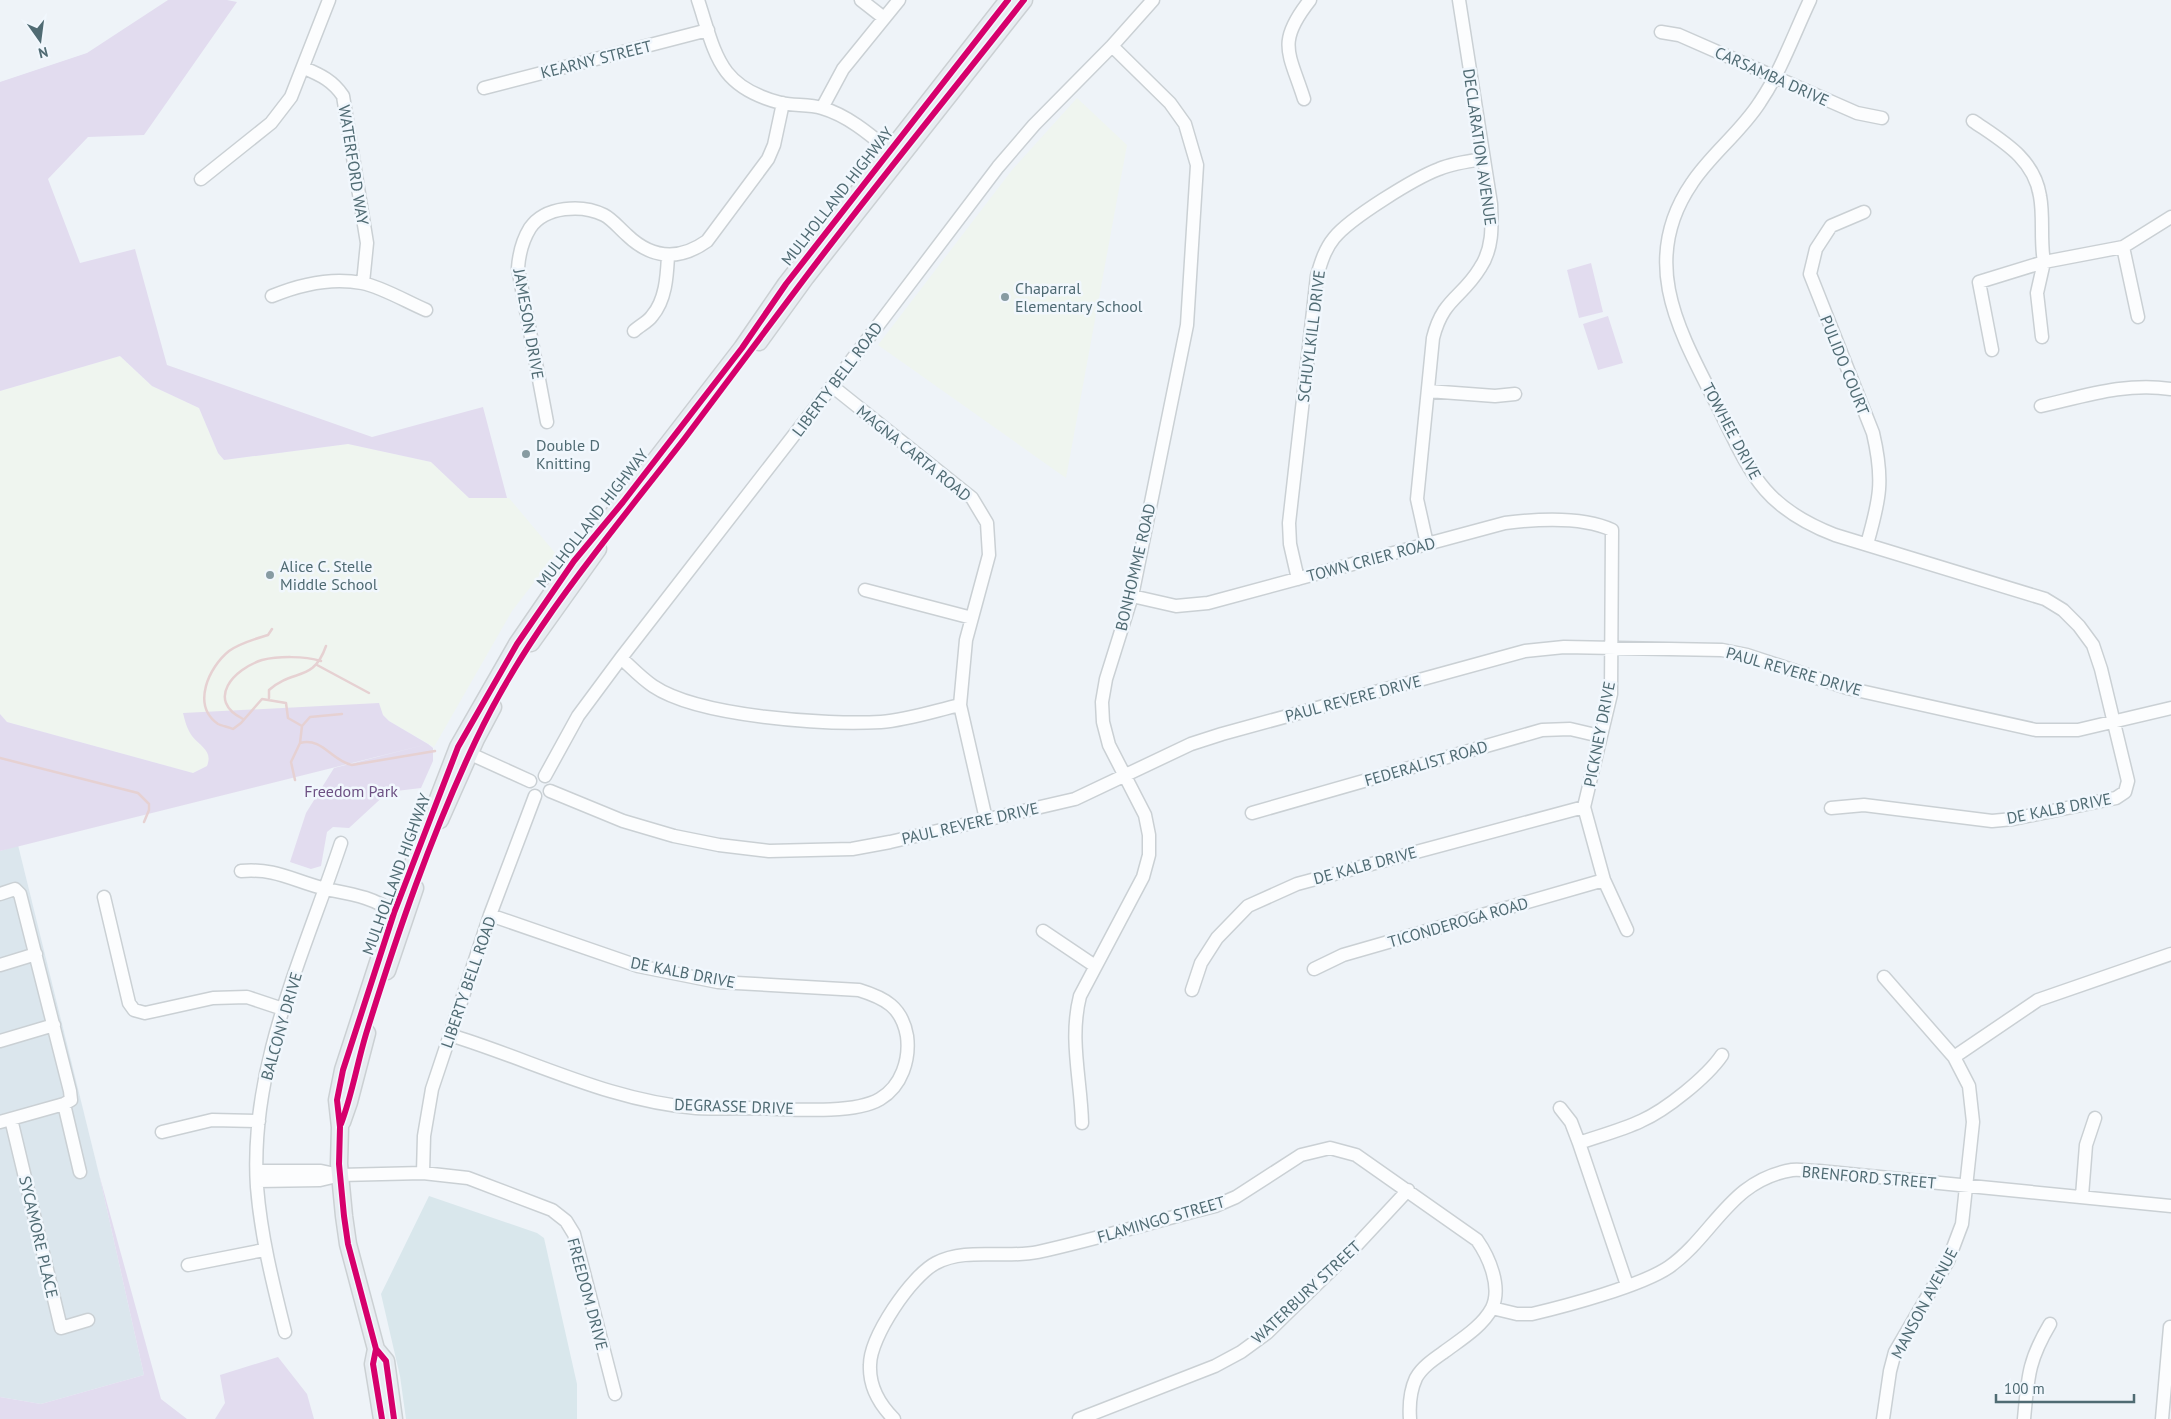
<svg xmlns="http://www.w3.org/2000/svg" width="2171" height="1419" font-family="'PT Sans',sans-serif">
<style>
.residential{fill:#dbe6ed}
.commercial{fill:#d9e7ec}
.education{fill:#eff5ef}
.green{fill:#e2dcef}
.lines{fill:none;stroke-linecap:round;stroke-linejoin:round}
.stream{stroke:#e6d1d2;stroke-width:2.5}
.minor-casing{stroke:#cad0d4;stroke-width:15}
.major-casing{stroke:#cbd0d3;stroke-width:19}
.minor{stroke:#fcfdfe;stroke-width:12}
.major{stroke:#e7ecf1;stroke-width:16}
.cycleway-casing{stroke:#f1f7fd;stroke-width:9}
.cycleway{stroke:#d6006c;stroke-width:6}
.poi-dot{fill:#879ba2;stroke:#f1f7fd;stroke-width:2}
.labels{text-anchor:middle;stroke-width:5;stroke-linejoin:round;paint-order:stroke}
.street-label{font-size:16px;fill:#506b73;stroke:#f1f7fd}
.poi-label{font-size:16px;fill:#506b73;stroke:#f1f7fd;text-anchor:start}
.park-label{font-size:16px;fill:#6d5083;stroke:#f1f7fd}
</style>
<rect width="100%" height="100%" fill="#eef3f8"/>
<path class="residential" d="M18 845 99 1174 144 1375 41 1404 0 1397V851Z"/>
<path class="commercial" d="M429 1196 537 1233 544 1238 577 1384V1419H406L400 1376 381 1294Z"/>
<path class="education" d="M1077 98 1127 145 1066 478 878 345 1012 170Z
M120 356 152 386 199 408 218 453 224 460 348 444 431 462 469 498H509L556 554 512 611 434 747 389 721 383 715 187 726 193 736 209 753 210 758 207 766 193 773 7 722 0 714V391Z"/>
<path class="green" d="M168 0H227L237 2 144 135 88 137 48 179 80 263 135 249 167 365 372 437 483 407 507 498H469L431 462 348 444 224 460 218 453 199 408 152 386 120 356 0 391V82L87 53Z
M1591 263 1603 312 1579 318 1567 270Z
M1608 316 1623 363 1598 370 1583 324Z
M379 703 383 715 389 721 428 744 0 851V714L7 722 193 773 207 766C213 751 201 747 192 736 187 729 185 721 183 713Z
M428 744 433 748V761L421 788 388 792 349 828 333 827 327 832 321 866 311 869 290 862 306 813 334 768Z
M99 1174 161 1399 187 1419H0V1397L41 1404 144 1375Z
M278 1357 307 1394 314 1419H215L225 1403 220 1375Z"/>
<g class="lines">
<path class="stream" d="M272 629 268 635C255 639 240 643 229 651 209 667 191 705 218 724 222 726 229 727 233 729L241 723 262 699 286 703 288 718 302 726
M317 665 369 693
M269 698V690C294 668 313 683 326 646
M243 719C205 700 234 669 262 660 279 656 304 656 321 661
M300 743C323 737 331 761 352 765L435 751
M0 758 138 793 149 804V810L144 822
M295 780 291 762 300 743 302 726 310 717 342 714"/>
<g class="minor-casing">
<path id="minor" d="M698 0C716 55 718 87 781 103 794 106 809 104 822 108 850 116 874 138 896 156
M861 0 884 18
M1810 0C1794 34 1781 71 1760 102 1741 132 1711 154 1692 183 1637 263 1681 334 1719 409 1751 474 1763 507 1835 535L2045 599 2063 610 2079 626 2093 645 2101 669 2128 781 2125 792 2116 798 2013 819 1992 821 1864 805 1831 808
M1661 32 1679 35 1857 113 1882 118
M304 68C321 75 333 81 343 96L367 243 363 283
M484 88 708 30
M1304 99C1289 52 1276 43 1310 0
M822 108 843 69 899 0
M1973 121C2002 141 2034 158 2040 196 2044 217 2040 240 2044 262L2123 247 2171 217
M201 179 271 123 291 97 329 0
M1864 212 1831 226 1816 249 1810 274 1873 433C1884 480 1880 499 1867 544
M2123 247 2138 317
M272 296C301 284 331 277 362 283 382 287 407 302 426 310
M634 331C639 326 648 322 652 316 666 300 667 275 668 256
M2042 337 2037 293 2044 262
M1992 350 1979 282 2044 262
M832 386 972 498 987 523 989 555 966 640 960 705 986 819
M1428 391 1495 396 1515 394
M2041 406C2085 396 2126 382 2171 389
M547 422 518 268C519 254 522 241 530 228 545 206 582 204 604 215 612 219 620 229 627 235 652 259 679 261 707 241L768 159 774 145 783 103
M1427 544 1417 499 1433 338C1443 298 1462 298 1480 268 1493 249 1492 227 1491 204L1459 0
M1298 579 1290 544 1289 523 1317 276C1321 262 1325 249 1334 238 1350 218 1415 178 1439 169 1453 163 1469 161 1484 159
M865 590 972 618
M1132 596 1176 606 1208 603 1505 523C1537 519 1582 516 1612 530L1611 694 1584 807 1604 880 1627 930
M621 658C631 667 641 678 653 686 699 717 826 725 881 722 908 720 934 711 960 705
M464 751 530 781
M545 776 578 716 621 658 832 386 998 167 1034 125 1112 46 1153 0
M550 791 623 821 674 836 719 845 769 851 852 849 890 842 1075 799 1191 744 1222 734 1525 651 1564 647 1722 650 1747 655 1847 688 2036 730H2078L2171 708
M1252 813 1542 730 1570 729 1600 736
M241 871C277 868 293 881 326 889 351 894 374 897 394 913
M0 894 15 889 20 894 70 1091 71 1100 64 1104 80 1172
M104 897 129 1003 134 1010 145 1013 213 998 247 997 283 1009
M1043 931 1095 966
M0 965 36 954
M1314 969 1343 955 1604 880
M1192 990 1201 963 1217 938 1248 906 1297 884 1584 807
M450 1035C532 1060 609 1101 696 1108 716 1109 737 1108 757 1108 789 1109 853 1115 880 1099 902 1086 910 1059 907 1036 902 1007 885 998 859 990L718 982 638 966 490 915
M0 1041 54 1025
M1954 1057 2038 1000 2171 954
M1560 1108 1571 1122 1579 1143 1627 1285
M11 1119 61 1328 88 1320
M0 1122 64 1104
M1082 1123C1081 1080 1069 1039 1080 996L1143 877 1149 855V835L1145 815 1109 745 1103 722 1102 702 1106 679 1132 596 1187 325 1197 165 1185 124 1170 103 1112 46
M162 1132 212 1120 259 1121
M1579 1143C1599 1136 1622 1130 1641 1121 1666 1110 1707 1077 1722 1055
M257 1171H321L340 1175 423 1173 468 1178 552 1210 566 1221 574 1234 615 1394
M423 1173 424 1136 432 1089 490 915 535 796
M257 1181 320 1180 337 1176
M2082 1196 2086 1145 2095 1118
M188 1265 264 1250
M1492 1308 1517 1314H1532C1566 1306 1641 1286 1669 1267 1714 1235 1730 1180 1792 1170 1800 1169 1810 1171 1819 1171L2171 1206
M285 1332C273 1284 261 1237 257 1187 249 1067 304 954 341 843
M894 1419C879 1404 869 1387 870 1365 870 1337 911 1276 936 1263 966 1247 1005 1259 1038 1252 1097 1239 1156 1221 1215 1206L1236 1197 1301 1155 1330 1148 1356 1155 1477 1240C1489 1257 1502 1287 1492 1308 1482 1327 1460 1340 1444 1352 1434 1359 1422 1367 1416 1378 1410 1391 1409 1405 1410 1419
M1079 1419 1215 1366 1241 1352 1267 1333 1355 1247 1408 1190
M1883 1419 1890 1371 1895 1352 1948 1261 1962 1224 1973 1122 1969 1086 1954 1057 1884 977
M2024 1419C2028 1377 2028 1361 2050 1324
M2162 1419 2170 1327"/>
</g>
<g class="major-casing">
<path id="major" d="M759 342 806 277 1024 0
M531 643 598 549
M440 820 476 739 493 707
M387 971 415 888
M342 1122 349 1102 367 1033
M376 1349 373 1364 382 1419
M394 1419 386 1361 376 1349 348 1244 344 1216 339 1164 340 1127 337 1100 343 1070 394 913 458 747 517 644 574 561 623 502 742 348 786 284 1008 0"/>
</g>
<use href="#minor" class="minor"/>
<use href="#major" class="major"/>
<g class="cycleway-casing">
<path id="cycleway" d="M341 1124C352 1095 357 1064 366 1034 397 934 431 835 476 740 528 629 610 535 685 438 725 385 765 332 805 278 876 184 951 93 1024 0
M376 1349 373 1364 382 1419
M394 1419 386 1361 376 1349 348 1244 344 1216 339 1164 340 1127 337 1100 343 1070 394 913 458 747 517 644 574 561 623 502 742 348 786 284 1008 0"/>
</g>
<use href="#cycleway" class="cycleway"/>
</g>
<g class="poi-dot">
<circle cx="1005" cy="297" r="5"/>
<circle cx="526" cy="454" r="5"/>
<circle cx="270" cy="575" r="5"/>
</g>
<g class="labels">
<g class="street-label">
<text transform="translate(596 59) rotate(-14)" y="6">KEARNY STREET</text>
<text transform="translate(1772 76) rotate(24)" y="6">CARSAMBA DRIVE</text>
<text transform="translate(1480 147) rotate(82)" y="6">DECLARATION AVENUE</text>
<text transform="translate(354 165) rotate(81)" y="6">WATERFORD WAY</text>
<text transform="translate(837 196) rotate(-52)" y="6">MULHOLLAND HIGHWAY</text>
<text transform="translate(529 324) rotate(80)" y="6">JAMESON DRIVE</text>
<text transform="translate(1311 336) rotate(-83)" y="6">SCHUYLKILL DRIVE</text>
<text transform="translate(1845 365) rotate(68)" y="6">PULIDO COURT</text>
<text transform="translate(837 379) rotate(-53)" y="6">LIBERTY BELL ROAD</text>
<text transform="translate(1732 431) rotate(62)" y="6">TOWHEE DRIVE</text>
<text transform="translate(914 453) rotate(39)" y="6">MAGNA CARTA ROAD</text>
<text transform="translate(592 518) rotate(-52)" y="6">MULHOLLAND HIGHWAY</text>
<text transform="translate(1371 559) rotate(-15)" y="6">TOWN CRIER ROAD</text>
<text transform="translate(1135 567) rotate(-77)" y="6">BONHOMME ROAD</text>
<text transform="translate(1794 671) rotate(16)" y="6">PAUL REVERE DRIVE</text>
<text transform="translate(1353 698) rotate(-15)" y="6">PAUL REVERE DRIVE</text>
<text transform="translate(1599 734) rotate(-79)" y="6">PICKNEY DRIVE</text>
<text transform="translate(1426 763) rotate(-16)" y="6">FEDERALIST ROAD</text>
<text transform="translate(2059 808) rotate(-11)" y="6">DE KALB DRIVE</text>
<text transform="translate(970 823) rotate(-13)" y="6">PAUL REVERE DRIVE</text>
<text transform="translate(1365 865) rotate(-15)" y="6">DE KALB DRIVE</text>
<text transform="translate(396 874) rotate(-70)" y="6">MULHOLLAND HIGHWAY</text>
<text transform="translate(1458 922) rotate(-16)" y="6">TICONDEROGA ROAD</text>
<text transform="translate(683 972) rotate(11)" y="6">DE KALB DRIVE</text>
<text transform="translate(468 982) rotate(-71)" y="6">LIBERTY BELL ROAD</text>
<text transform="translate(281 1026) rotate(-74)" y="6">BALCONY DRIVE</text>
<text transform="translate(734 1106) rotate(2)" y="6">DEGRASSE DRIVE</text>
<text transform="translate(1869 1177) rotate(5)" y="6">BRENFORD STREET</text>
<text transform="translate(1161 1219) rotate(-16)" y="6">FLAMINGO STREET</text>
<text transform="translate(39 1237) rotate(77)" y="6">SYCAMORE PLACE</text>
<text transform="translate(1306 1292) rotate(-43)" y="6">WATERBURY STREET</text>
<text transform="translate(588 1294) rotate(75)" y="6">FREEDOM DRIVE</text>
<text transform="translate(1924 1303) rotate(-62)" y="6">MANSON AVENUE</text>
</g>
<g class="poi-label">
<text x="1015" y="294">Chaparral<tspan x="1015" dy="18">Elementary School</tspan></text>
<text x="536" y="451">Double D<tspan x="536" dy="18">Knitting</tspan></text>
<text x="280" y="572">Alice C. Stelle<tspan x="280" dy="18">Middle School</tspan></text>
</g>
<g class="park-label">
<text x="351" y="797">Freedom Park</text>
</g>
</g>
<g transform="translate(40 40) rotate(166)" stroke="#f1f7fd" stroke-width="4" paint-order="stroke">
<path d="M0-4L9 19L0 12L-9 19Z" fill="#506b73"/>
<text y="-8" font-size="14" font-weight="bold" text-anchor="middle" fill="#506b73">N</text>
</g>
<path d="M1996 1394v8h138v-8" fill="none" stroke="#506b73" stroke-width="2.5"/>
<text x="2004" y="1394" font-size="15" fill="#506b73" stroke="#f1f7fd" stroke-width="4" paint-order="stroke">100 m</text>
</svg>
